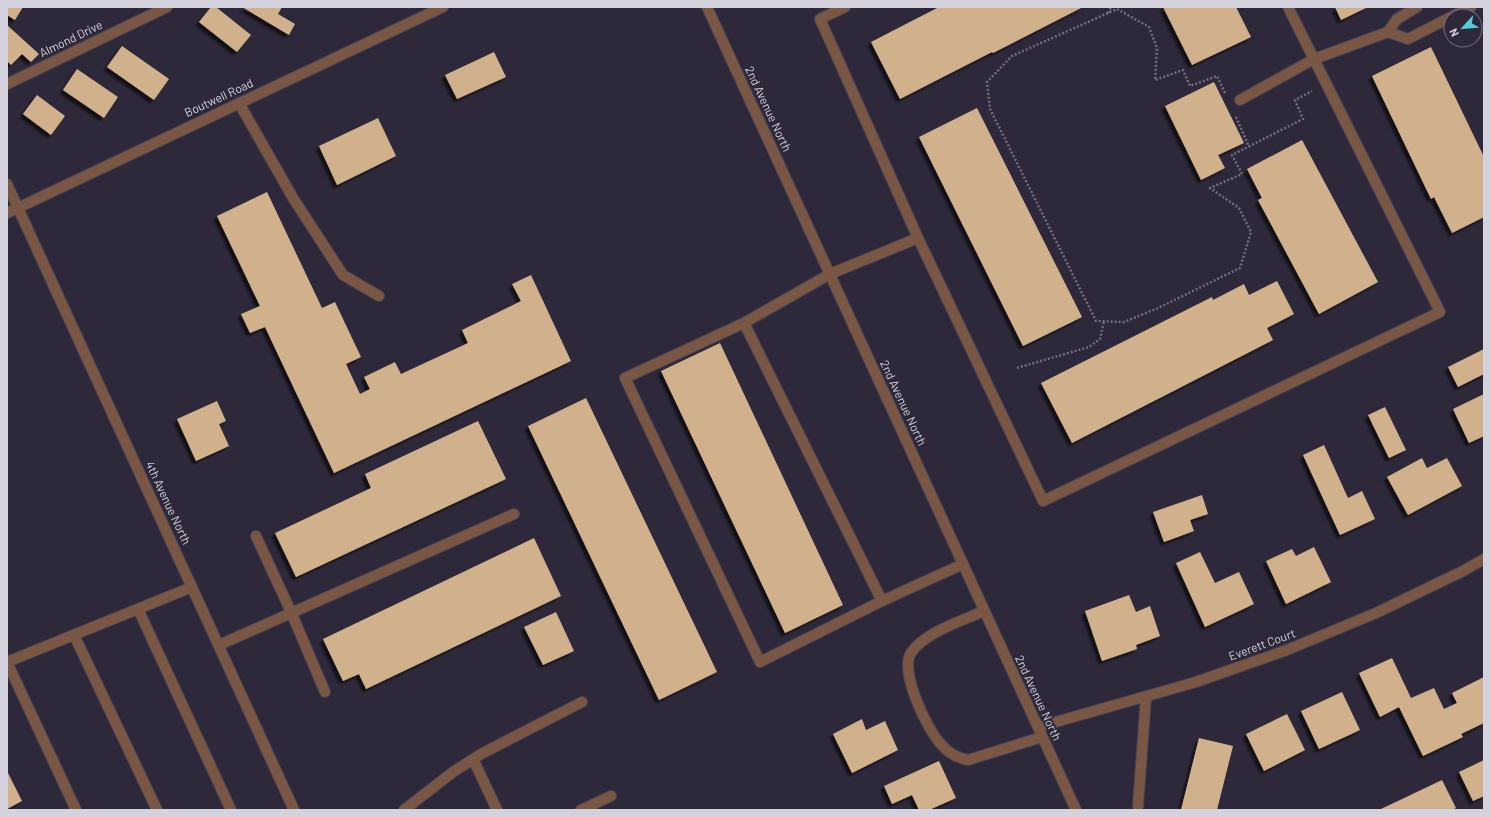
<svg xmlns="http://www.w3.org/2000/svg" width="1491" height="817" font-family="Barlow,sans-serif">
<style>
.building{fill:#d1b18c;filter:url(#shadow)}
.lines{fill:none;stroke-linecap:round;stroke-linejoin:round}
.service-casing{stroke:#494454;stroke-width:12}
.minor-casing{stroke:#494454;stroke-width:12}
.tertiary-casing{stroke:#494454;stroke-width:12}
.path{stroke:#726e7c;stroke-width:2.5;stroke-dasharray:2 2;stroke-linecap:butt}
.service{stroke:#7a5744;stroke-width:10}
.minor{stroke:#7a5744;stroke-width:10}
.tertiary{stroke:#7a5744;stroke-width:10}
.labels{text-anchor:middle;stroke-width:4;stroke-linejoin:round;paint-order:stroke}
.street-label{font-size:12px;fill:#d4d2dd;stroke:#2e293a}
</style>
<defs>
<filter id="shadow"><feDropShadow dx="-3.5" dy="3.5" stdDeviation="1" flood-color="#0009"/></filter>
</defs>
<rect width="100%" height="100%" fill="#2e293a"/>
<path class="building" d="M7 7H23L15 20 7 15Z
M211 7H216L251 35 237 52 199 22Z
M242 7H282L278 14 295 24 289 35Z
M939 7H1083L993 53 992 52 900 99 871 42Z
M1163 7H1236L1251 37 1192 65Z
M1335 7H1368L1341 20Z
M7 25 39 54 31 62 22 54 11 65 7 61Z
M122 46 169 79 154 100 107 67Z
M1431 47 1484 157V217L1452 233 1434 197 1431 199 1372 76Z
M494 52 506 77 457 99 445 75Z
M77 69 118 97 104 118 63 90Z
M1214 82 1244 143 1218 155 1225 168 1201 180 1165 106Z
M37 95 65 116 51 135 23 114Z
M977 108 1082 317 1023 346 919 137Z
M378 118 396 156 337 185 319 146Z
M1302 140 1378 282 1319 314 1258 200 1262 198 1247 169Z
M267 192 322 308 335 302 361 357 346 364 360 394 370 389 364 377 395 362 401 374 468 343 462 330 521 301 512 284 531 275 571 361 334 473 265 327 250 333 241 314 260 306 217 216Z
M1277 281 1294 314 1267 328 1273 340 1072 443 1041 383 1212 297 1213 300 1244 284 1249 295Z
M720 343 843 605 785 633 661 371Z
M1484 349V374L1458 387 1448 367Z
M1484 394V436L1469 443 1453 409Z
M586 398 717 672 659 700 528 426Z
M217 401 226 421 219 424 229 446 196 461 177 419Z
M1385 407 1406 450 1389 458 1368 415Z
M478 421 506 479 296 577 275 533 371 488 365 474Z
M1324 445 1348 498 1362 491 1375 519 1340 535 1303 455Z
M1422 458 1427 468 1447 458 1462 486 1408 515 1387 477Z
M1202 495 1208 514 1190 520 1194 531 1164 542 1153 512Z
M534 538 561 596 366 689 359 674 343 681 323 639Z
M1314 547 1331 582 1286 604 1266 561 1292 549 1296 556Z
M1200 552 1215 583 1239 572 1254 604 1205 627 1176 563Z
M1129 595 1136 612 1150 606 1160 636 1136 645 1137 649 1102 661 1085 611Z
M556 612 574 651 543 665 524 627Z
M1392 658 1411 698 1434 688 1444 709 1457 703 1452 693 1484 677V723L1461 734 1463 737 1423 756 1399 707 1380 717 1359 673Z
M1342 692 1360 730 1319 749 1301 711Z
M1287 714 1305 750 1264 771 1246 734Z
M862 719 866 730 885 721 898 750 852 773 833 734Z
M1199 738 1233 746 1217 810H1181Z
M1484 760V796L1473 801 1459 772Z
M939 761 956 798 929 810H919L912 795 892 804 884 786Z
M8 773 22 801 7 809V774Z
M1442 780 1456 808 1452 810H1379Z"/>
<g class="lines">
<g class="service-casing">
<path id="service" d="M845 7 820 19 918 238 1043 501 1440 312 1288 7
M1453 16 1471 7
M1388 32 1408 39 1451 17
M1240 100 1314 59 1388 32 1397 19 1417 7
M239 103 293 198 343 275 379 296
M918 238 830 274 744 323 882 601 963 564
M744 323 625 378 760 662 882 601
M256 536 291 612 325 692
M138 609 231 810
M984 611C962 621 925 632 911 653 899 671 927 729 940 743 947 752 957 758 968 760L1042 737
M74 635 157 810
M219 645 514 514
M473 759 497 810
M1138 806 1146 697
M76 810 7 662 192 587
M404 810 453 772 481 754 582 702
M581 810 611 796"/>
</g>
<g class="minor-casing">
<path id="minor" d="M7 84 167 7
M7 184 294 810
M1038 727 1196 682 1287 650 1376 613 1463 571 1484 559"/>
</g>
<g class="tertiary-casing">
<path id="tertiary" d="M707 7 1076 810
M7 213 443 7"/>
</g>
<path class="path" d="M1108 13 1111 7
M1225 93 1217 76 1190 86 1183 70 1155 80 1157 48 1149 27 1117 9 1012 56 987 82 990 109 1096 321 1124 322 1156 309 1240 268 1251 232 1239 208 1210 188 1242 174 1232 155 1303 119 1295 100 1312 91
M1236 117 1249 147
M1017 368 1089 347 1100 339 1104 321"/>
<use href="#service" class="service"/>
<use href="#minor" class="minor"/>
<use href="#tertiary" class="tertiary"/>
</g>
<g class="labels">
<g class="street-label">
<text transform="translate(71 39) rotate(-26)" y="4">Almond Drive</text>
<text transform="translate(219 98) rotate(-25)" y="4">Boutwell Road</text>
<text transform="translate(768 109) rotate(65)" y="4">2nd Avenue North</text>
<text transform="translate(903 403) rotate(65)" y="4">2nd Avenue North</text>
<text transform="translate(168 503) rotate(65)" y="4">4th Avenue North</text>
<text transform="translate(1262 645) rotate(-20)" y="4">Everett Court</text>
<text transform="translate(1038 698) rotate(65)" y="4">2nd Avenue North</text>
</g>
</g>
<rect width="1491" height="817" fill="none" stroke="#d4d2dd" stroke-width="16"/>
<g transform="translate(1463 28) rotate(243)"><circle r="19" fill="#2e293a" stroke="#706d7b"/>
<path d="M0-3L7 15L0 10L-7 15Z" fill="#53cbdb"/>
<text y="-6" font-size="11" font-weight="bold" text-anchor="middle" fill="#d4d2dd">N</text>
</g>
</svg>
